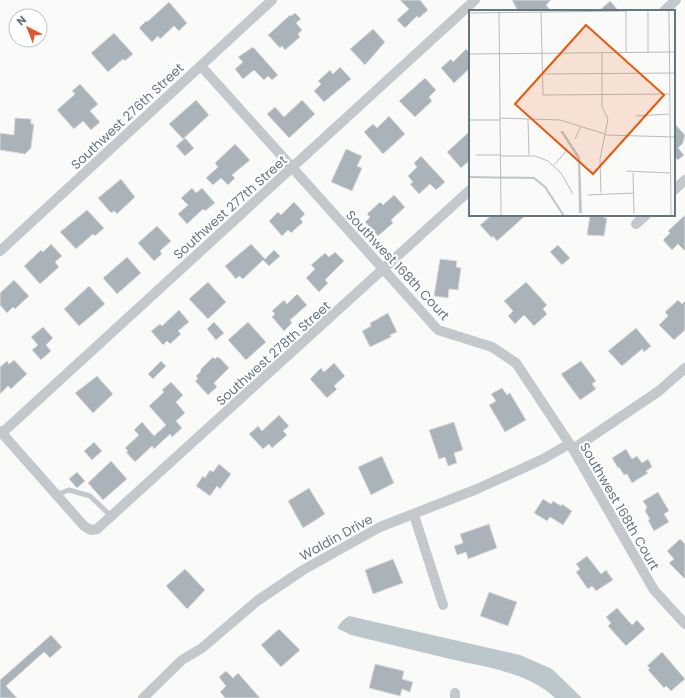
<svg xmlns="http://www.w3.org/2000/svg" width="685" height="698" font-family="Poppins,sans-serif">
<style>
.water{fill:#bbc7cb}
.building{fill:#aab3b9;stroke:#dcdcda}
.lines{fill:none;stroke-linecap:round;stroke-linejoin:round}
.service{stroke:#c3c8cc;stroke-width:5}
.minor{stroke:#c3c8cc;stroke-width:10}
.labels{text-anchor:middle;stroke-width:4;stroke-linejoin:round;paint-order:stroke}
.street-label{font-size:13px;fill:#657683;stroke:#fff}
.inset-river{fill:none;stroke:#bbc7cb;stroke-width:2}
.inset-road{fill:none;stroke:#b5bdc2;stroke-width:1}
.view{fill:#e8590c;fill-opacity:0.15;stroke:#e8590c;stroke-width:2}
.inset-edge{fill:none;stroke:#657683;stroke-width:2}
</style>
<rect width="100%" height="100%" fill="#fafaf8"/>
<path class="water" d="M349 616 520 655 552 669 582 698H555C528 672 485 667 450 659 417 651 384 643 351 635L337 628 342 621Z"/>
<path class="building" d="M400 0H420L428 10 419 18 417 16 405 28 397 20 409 9Z
M512 0H551L546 5 551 11H518Z
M610 1 619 11H599Z
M169 2 187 23 179 31 174 26 160 39 158 36 152 42 139 28 146 21 147 22Z
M295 13 301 19 296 23 302 30 298 34 300 37 285 50 282 46 280 48 268 35 290 15 291 16Z
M373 29 385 42 365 65 350 49Z
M114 33 133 54 125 61 123 59 108 72 91 53Z
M253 47 278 75 272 80 268 76 264 80 254 70 243 79 235 69 243 62 238 57Z
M466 49 470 53V68L454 83 441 68 451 59 453 62Z
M340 67 351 79 324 102 314 91 321 84 318 81 330 70 333 74Z
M425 78 436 90 429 97 432 101 415 117 399 101Z
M80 84 98 104 90 111 100 122 91 130 83 121 74 129 57 110 75 94 72 91Z
M196 100 209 115 183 139 169 124Z
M302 100 315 114 289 138 267 114 275 107 284 117Z
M389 116 405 134 383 154 364 132 373 124 377 128Z
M15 118 31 119V124H34L31 148 25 154 0 150V133L14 135Z
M674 123 685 135 683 143 678 148 684 155 678 160 674 156Z
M470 131V160L461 168 447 152Z
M185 138 194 148 185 156 176 146Z
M235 144 250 160 232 175 235 178 228 185 221 178 213 185 206 178 218 167 215 163Z
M346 149 362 156 357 166 362 168 352 191 331 182Z
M421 156 445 182 436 190 430 184 419 194 410 184 413 182 408 176 417 167 414 163Z
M121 179 135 197 117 214 114 211 111 213 98 198Z
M192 188 196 193 202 188 215 203 205 211 203 209 187 224 178 214 188 205 181 198Z
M394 195 405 207 391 220 393 223 378 236 365 222 370 217 367 214 380 202 383 205Z
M294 202 305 214 300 219 303 222 291 233 288 230 282 236 269 221 278 212 281 215Z
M87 210 104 228 95 236 93 234 76 249 60 232Z
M492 215H526L497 241 493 236 492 238 480 225Z
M590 215H604V218H607L604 236 587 235Z
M685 215V251L678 244 672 250 663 240 670 233 668 231Z
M157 226 171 241 160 251 162 254 154 261 138 243Z
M51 244 62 256 55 262 59 267 40 284 24 266 41 250 43 252Z
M251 244 265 259 274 250 280 256 269 266 263 260 243 279 239 276 236 279 225 266Z
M558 245 570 258 562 265 550 252Z
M335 252 344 261 325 280 328 283 319 292 306 278 315 269 311 265 325 253 329 257Z
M127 257 141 273 117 294 103 278Z
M440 259 457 261 456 267 461 268 458 290 449 289 448 298 434 296Z
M14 280 29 296 15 309 13 307 7 313 0 305V293Z
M208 282 226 302 208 319 189 299Z
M526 282 547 305 543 309 547 314 534 326 524 315 515 324 508 316 513 311 504 301Z
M89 286 105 304 79 326 64 309Z
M297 294 307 305 290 320 292 323 284 331 272 317 275 314 272 311 284 300 287 304Z
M678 300 682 304 685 301V330L674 340 659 325 668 316 665 312Z
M179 310 189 322 178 331 181 334 170 344 167 341 163 345 151 331 160 324 162 326Z
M388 313 397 332 390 335 391 337 370 347 362 331 371 326 370 323Z
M214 322 224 333 216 340 207 329Z
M248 322 266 342 246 360 228 340Z
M43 327 53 338 46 345 51 351 41 360 32 350 38 345 31 337Z
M636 328 651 346 644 352 642 349 622 366 608 351Z
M213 357 215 359 217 357 220 358 229 368 214 383 217 387 208 395 195 381 198 379 196 376 201 371 200 370Z
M14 360 27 374 11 389 8 386 0 394V367L7 361 9 364Z
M161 361 166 366 153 379 148 374Z
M581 361 596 381 592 384 596 389 580 400 561 374Z
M334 363 345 376 334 386 337 389 327 398 310 379 321 368 324 372Z
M97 376 113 394 93 413 75 393Z
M171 382 183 395 176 402 185 413 176 421 182 428 172 437 170 434 154 449 152 446 135 462 126 452 128 451 125 448 139 435 134 430 142 422 154 436 166 425 149 406 164 392 162 390Z
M502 388 507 395 510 393 526 420 505 432 489 405 496 401 491 394Z
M279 415 289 426 283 431 287 435 272 448 269 444 263 449 249 434 258 426 262 431Z
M454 422 463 450 454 453 457 463 448 466 445 457 439 459 429 430Z
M94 442 102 451 92 460 84 451Z
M626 449 632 459 637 456 642 463 648 459 652 467 646 471 648 473 632 483 627 474 624 475 619 467 618 468 612 458Z
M382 456 394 483 371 495 358 467Z
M111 461 127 479 103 500 88 483Z
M219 464 231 474 220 489 217 486 210 496 196 486 203 476 205 478 210 470 213 472Z
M77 472 85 481 77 488 69 479Z
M309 488 325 514 303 528 288 501Z
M658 492 669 511 664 514 669 522 654 531 648 520 650 519 645 511 647 507 643 501Z
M543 499 551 504 553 501 561 506 562 504 572 511 563 525 550 517 547 521 534 513Z
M489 524 497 548 468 559 466 552 457 555 454 546 463 543 460 534Z
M680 539 685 544V579L669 563 674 559 667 551Z
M587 556 601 574 606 570 613 580 596 591 592 586 588 589 576 572 580 569 576 564Z
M393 559 403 583 373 594 365 570Z
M185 569 205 590 187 609 166 586Z
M489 592 517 602 508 626 480 616Z
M617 608 632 625 637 620 645 629 626 646 608 626 611 623 606 617Z
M279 629 300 650 281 667 261 645Z
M51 635 62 647 50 658 44 652 6 686 17 698H0V680Z
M662 652 685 679 671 691 666 686 664 688 648 670 650 668 647 666Z
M375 664 404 671 402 679 413 682 410 692 402 689 400 696 369 688Z
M226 671 233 678 238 673 260 698H225L220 692 226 686 219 677Z"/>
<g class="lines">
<path class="service" d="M56 495 69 490 90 496 111 516"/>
<path class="minor" d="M664 11 676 0
M201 66 438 330 492 347 516 363 573 449 654 590 685 624
M674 190 685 180
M636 224 646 215
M0 251 272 0
M0 431 84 526 91 530 97 529 470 190
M2 433 475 0
M573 449 659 391 685 368
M414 515 443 605
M455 693V698
M143 698 182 660 202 648 257 601 303 570 380 527 477 489 543 459 569 444"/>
</g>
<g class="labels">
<g class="street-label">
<text transform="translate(127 116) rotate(-43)" y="5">Southwest 276th Street</text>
<text transform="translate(230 207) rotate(-42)" y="5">Southwest 277th Street</text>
<text transform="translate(398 265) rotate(47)" y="5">Southwest 168th Court</text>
<text transform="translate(273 353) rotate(-42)" y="5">Southwest 278th Street</text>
<text transform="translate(620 506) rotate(60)" y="5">Southwest 168th Court</text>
<text transform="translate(336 537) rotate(-29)" y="5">Waldin Drive</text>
</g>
</g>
<g transform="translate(469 10)">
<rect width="206" height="206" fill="#fafaf8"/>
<path d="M91 121H94L111 147 113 203H110L109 149Z" fill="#bbc7cb"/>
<path class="inset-river" d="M0 167 65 168 76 177 95 206"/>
<path class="inset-road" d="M30 0 32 206M200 0 202 206M72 2 74 85 200 84M0 3 157 1M157 43V1M179 43V0M0 44 206 42M73 64 206 63M167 106 200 104M30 108 91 110 136 124M59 109 60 145M0 110H31M136 125 206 127M106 129 112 116M7 145H31M31 146H66L79 151 92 163 104 184M85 155 98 140M157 161 201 163M164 163 165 203M132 183 131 149 139 109 133 97V43M119 185 165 183"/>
<path class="view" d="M117 15 195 85 124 164 46 94Z"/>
<rect width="206" height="206" class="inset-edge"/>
</g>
<g transform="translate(28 28) rotate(318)"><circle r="19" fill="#ffffff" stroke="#c1c8cd"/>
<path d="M0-3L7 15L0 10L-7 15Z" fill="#e4572e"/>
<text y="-6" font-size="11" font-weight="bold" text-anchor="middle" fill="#657683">N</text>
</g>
</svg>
